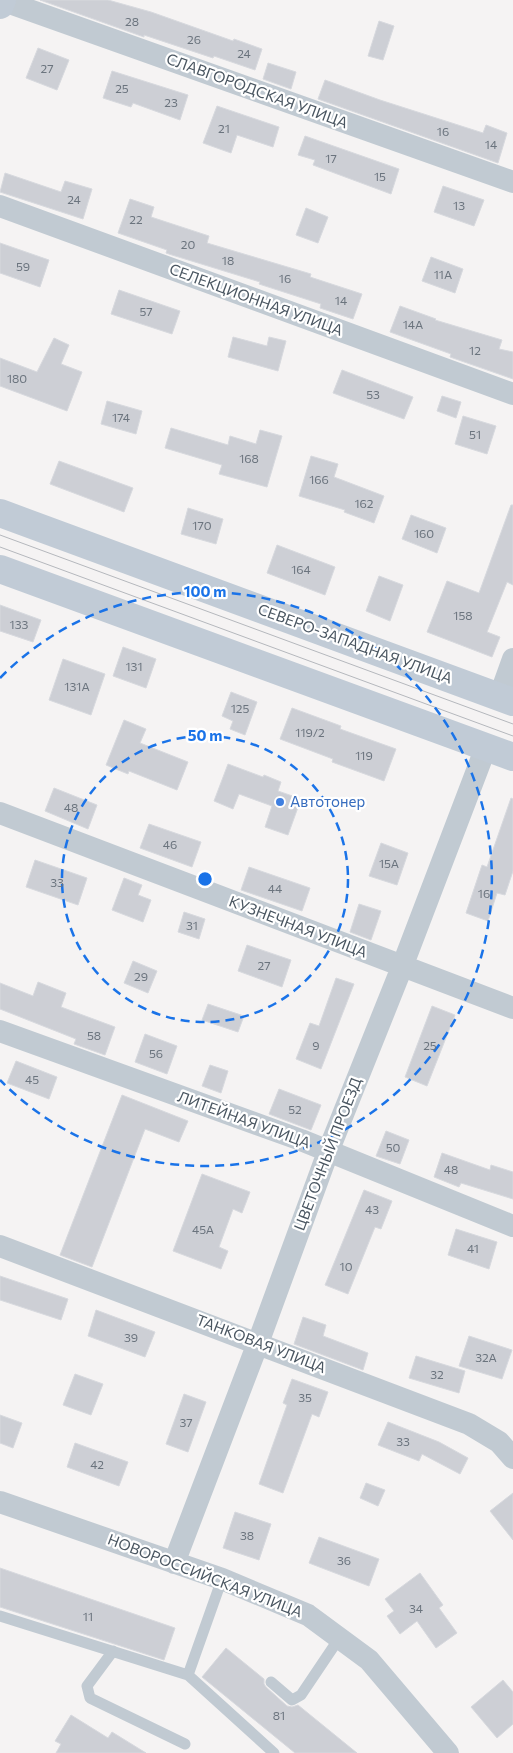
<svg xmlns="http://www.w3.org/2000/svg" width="513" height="1753" font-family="Commissioner,sans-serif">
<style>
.building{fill:#cdcfd5;stroke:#d7d9de}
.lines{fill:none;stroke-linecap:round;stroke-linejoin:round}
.service{stroke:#c1cad2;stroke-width:11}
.minor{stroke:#c1cad2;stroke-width:22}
.secondary{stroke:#c1cbd6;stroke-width:28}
.tram{stroke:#b5b8bd;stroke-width:1}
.ring{fill:none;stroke:#1a73e8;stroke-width:2.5;stroke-dasharray:9 6}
.shop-dot{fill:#3f7fe0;stroke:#fff;stroke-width:2}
.labels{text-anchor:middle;stroke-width:4.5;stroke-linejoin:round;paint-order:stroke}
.number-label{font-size:12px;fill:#6b747e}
.street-label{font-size:15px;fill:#4a5661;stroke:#fff}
.shop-label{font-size:15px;fill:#366cbe;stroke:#fff;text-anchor:start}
.centre{fill:#1a73e8;stroke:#fff;stroke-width:2.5}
.ring-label{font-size:15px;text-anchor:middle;font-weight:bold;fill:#1a73e8;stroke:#fff;stroke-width:4.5;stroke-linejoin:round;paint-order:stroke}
</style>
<rect width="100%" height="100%" fill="#f5f3f3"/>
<path class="building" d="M40 0H108L151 12 233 41 234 39 262 49 255 70 214 56 213 58 144 35V37Z
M379 21 394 26 383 60 368 56Z
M38 48 69 60 57 90 26 78Z
M268 63 296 72 291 89 263 79Z
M112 71 188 95 180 120 133 103 131 107 103 98Z
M325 80 380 100 483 133 486 125 507 133 498 163 318 99Z
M217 106 279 127 273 147 237 135 231 153 203 143Z
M305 136 399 169 391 194 313 165 315 160 298 155Z
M5 173 61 192 65 181 92 189 83 219 0 192Z
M443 186 484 200 474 226 434 212Z
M130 199 154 207 151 217 209 236 207 243 311 274 310 277 362 294 353 319 320 308 321 304 259 284 260 282 172 255 166 253 167 250 118 233Z
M306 208 328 217 318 243 296 235Z
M0 243 49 260 40 287 0 273Z
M431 257 463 269 455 293 422 281Z
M119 290 180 311 172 334 111 314Z
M400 306 436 319 435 320 502 340 499 349 513 352V379L450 357 451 354 390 332Z
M233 337 267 346 269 337 286 341 278 371 228 357Z
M54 338 69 345 61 364 82 372 67 411 0 386V358L37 372Z
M342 370 413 397 404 419 333 393Z
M442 396 461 402 456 418 437 411Z
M107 401 142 411 136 434 101 424Z
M463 416 496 426 487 454 455 444Z
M171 428 228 445 230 436 256 444 260 430 282 436 267 487 219 474 222 465 165 448Z
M311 456 338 464 334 477 384 496 374 523 344 512 345 510 299 496Z
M59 461 133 488 124 512 50 484Z
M511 505H513V585L507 582 487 632 500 637 492 657 427 632 447 581 479 593Z
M188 508 223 519 216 544 181 534Z
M411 515 446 528 437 553 402 539Z
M277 545 335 567 325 595 267 573Z
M379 576 403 585 390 621 366 611Z
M0 605 41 620 33 642 0 631Z
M123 647 156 659 146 688 113 676Z
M63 659 105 674 91 715 49 700Z
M231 692 257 702 245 735 230 729 233 721 222 716Z
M292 708 341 726 340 729 396 749 384 781 332 762 333 759 280 739Z
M124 720 146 729 140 743 188 762 177 790 129 771 128 774 106 765Z
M228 764 263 777 264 775 281 782 278 791 301 799 288 835 265 827 272 806 239 794 233 809 214 801Z
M54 788 97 805 88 829 45 811Z
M511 798 513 799V871L505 895 497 893 488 921 466 913 482 865 487 867Z
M149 824 201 842 192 867 140 848Z
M381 843 408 853 397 885 369 876Z
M35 860 87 878 78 905 26 887Z
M249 867 310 888 302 911 241 890Z
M124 878 142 885 138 895 151 900 143 922 112 910Z
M359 904 381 911 371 940 350 932Z
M184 912 205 919 199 939 178 932Z
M247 945 291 960 282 987 238 971Z
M133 961 157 971 148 993 124 983Z
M336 978 354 984 321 1069 296 1059 310 1023 319 1026Z
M38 982 66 993 61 1007 115 1027 105 1055 74 1044 76 1039 0 1009V983L33 996Z
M208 1004 244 1016 238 1032 202 1020Z
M432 1006 455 1015 427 1086 405 1077Z
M145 1034 177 1046 167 1074 135 1062Z
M16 1061 57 1077 49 1099 7 1083Z
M210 1065 228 1071 221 1093 202 1086Z
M279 1089 321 1105 311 1130 269 1114Z
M122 1095 188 1121 179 1142 145 1129 92 1267 60 1255Z
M386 1131 409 1140 400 1164 376 1156Z
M442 1153 490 1170 491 1165 513 1172V1199L461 1183 459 1187 434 1177Z
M202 1174 250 1192 242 1213 233 1209 219 1247 228 1251 221 1269 173 1251Z
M364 1190 392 1201 381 1229 375 1227 348 1294 325 1285Z
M456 1229 497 1242 489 1269 448 1255Z
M0 1276 68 1299 61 1320 0 1300Z
M96 1310 155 1332 145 1357 88 1336Z
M303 1317 326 1325 323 1336 368 1353 363 1370 294 1344Z
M469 1336 512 1350 502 1379 459 1366Z
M416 1356 465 1371 459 1393 409 1378Z
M75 1374 103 1384 91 1415 63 1405Z
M292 1379 328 1392 319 1417 312 1414 283 1493 259 1484 287 1405 283 1403Z
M184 1394 206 1402 188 1452 166 1444Z
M0 1415 22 1423 13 1448 0 1443Z
M388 1422 439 1442 468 1458 460 1474 422 1454 419 1461 378 1445Z
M75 1443 128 1462 119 1486 67 1467Z
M366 1483 385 1490 378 1506 360 1498Z
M513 1493V1540L490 1511Z
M235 1512 271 1524 259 1560 223 1548Z
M319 1537 379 1559 369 1586 309 1563Z
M0 1568 175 1628 164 1660 0 1607Z
M420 1573 443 1605 439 1608 457 1633 436 1648 417 1621 400 1634 387 1616 394 1611 385 1599Z
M226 1648 264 1679V1684L266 1687 287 1706 292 1707 298 1705 357 1753H295L202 1677Z
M503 1680 513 1692V1724L497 1738 471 1707Z
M71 1715 108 1738 112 1732 146 1753H56L61 1744 55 1741Z"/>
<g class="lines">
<path class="service" d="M0 1616 188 1675 274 1753
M113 1651 87 1686 90 1698 185 1744
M188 1675 222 1579
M271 1682 292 1700 301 1695 340 1637"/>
<path class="minor" d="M1 0 513 182
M0 206 513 394
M499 698 513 659
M0 813 513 1008
M0 1031 301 1140 513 1226
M0 1246 469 1424 499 1442 513 1458
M0 1502 222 1579 308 1615 369 1660 448 1753
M174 1563 258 1343 328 1152 402 967 486 747"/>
<path class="secondary" d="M0 5 2 0
M0 513 513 702
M0 569 513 757"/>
<path class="tram" d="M0 535 513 724
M0 547 513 736"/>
</g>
<g class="ring">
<circle cx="205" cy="879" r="143"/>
<path d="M0 678A287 287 0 1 1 0 1080"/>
</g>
<circle class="shop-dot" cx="280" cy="802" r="5"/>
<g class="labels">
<g class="number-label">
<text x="132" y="26">28</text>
<text x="194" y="44">26</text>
<text x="244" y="58">24</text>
<text x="47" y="73">27</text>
<text x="122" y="93">25</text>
<text x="171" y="107">23</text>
<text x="224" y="133">21</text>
<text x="443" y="136">16</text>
<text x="491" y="149">14</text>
<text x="331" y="163">17</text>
<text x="380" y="181">15</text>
<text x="74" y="204">24</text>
<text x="459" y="210">13</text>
<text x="136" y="224">22</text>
<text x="188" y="249">20</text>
<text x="228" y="265">18</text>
<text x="23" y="271">59</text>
<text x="443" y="279">11А</text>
<text x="285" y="283">16</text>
<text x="341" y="305">14</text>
<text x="146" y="316">57</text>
<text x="413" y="329">14А</text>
<text x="475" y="355">12</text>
<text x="17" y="383">180</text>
<text x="373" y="399">53</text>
<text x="121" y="422">174</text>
<text x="475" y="439">51</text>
<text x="249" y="463">168</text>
<text x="319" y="484">166</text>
<text x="364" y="508">162</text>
<text x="202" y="530">170</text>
<text x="424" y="538">160</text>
<text x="301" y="574">164</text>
<text x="463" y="620">158</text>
<text x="19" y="629">133</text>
<text x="134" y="671">131</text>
<text x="77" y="691">131А</text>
<text x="240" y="713">125</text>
<text x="310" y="737">119/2</text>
<text x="364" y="760">119</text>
<text x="71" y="812">48</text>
<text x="170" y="849">46</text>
<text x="389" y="868">15А</text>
<text x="57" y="887">33</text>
<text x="275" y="893">44</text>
<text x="484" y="898">16</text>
<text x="192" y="930">31</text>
<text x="264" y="970">27</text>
<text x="141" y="981">29</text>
<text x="94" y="1040">58</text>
<text x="316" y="1050">9</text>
<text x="430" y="1050">25</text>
<text x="156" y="1058">56</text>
<text x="32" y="1084">45</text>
<text x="295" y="1114">52</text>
<text x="393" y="1152">50</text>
<text x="451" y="1174">48</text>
<text x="372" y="1214">43</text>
<text x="203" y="1234">45А</text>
<text x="473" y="1253">41</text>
<text x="346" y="1271">10</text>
<text x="131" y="1342">39</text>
<text x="486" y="1362">32А</text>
<text x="437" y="1379">32</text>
<text x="305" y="1402">35</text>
<text x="186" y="1427">37</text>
<text x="403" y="1446">33</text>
<text x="97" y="1469">42</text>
<text x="247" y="1540">38</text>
<text x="344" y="1565">36</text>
<text x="416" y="1613">34</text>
<text x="88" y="1621">11</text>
<text x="279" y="1720">81</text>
</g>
<g class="street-label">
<text transform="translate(257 91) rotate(20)" y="5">СЛАВГОРОДСКАЯ УЛИЦА</text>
<text transform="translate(256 300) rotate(20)" y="5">СЕЛЕКЦИОННАЯ УЛИЦА</text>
<text transform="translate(355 644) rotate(20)" y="5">СЕВЕРО-ЗАПАДНАЯ УЛИЦА</text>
<text transform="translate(298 927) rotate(21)" y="5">КУЗНЕЧНАЯ УЛИЦА</text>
<text transform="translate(244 1120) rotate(20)" y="5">ЛИТЕЙНАЯ УЛИЦА</text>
<text transform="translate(328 1154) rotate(-69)" y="5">ЦВЕТОЧНЫЙ ПРОЕЗД</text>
<text transform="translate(261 1344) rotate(21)" y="5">ТАНКОВАЯ УЛИЦА</text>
<text transform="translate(205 1576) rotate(21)" y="5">НОВОРОССИЙСКАЯ УЛИЦА</text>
</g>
<g class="shop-label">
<text x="290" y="807">Автотонер</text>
</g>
</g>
<circle cx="205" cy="879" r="8" class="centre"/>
<g class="ring-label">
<text x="205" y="597">100 m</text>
<text x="205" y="741">50 m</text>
</g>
</svg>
